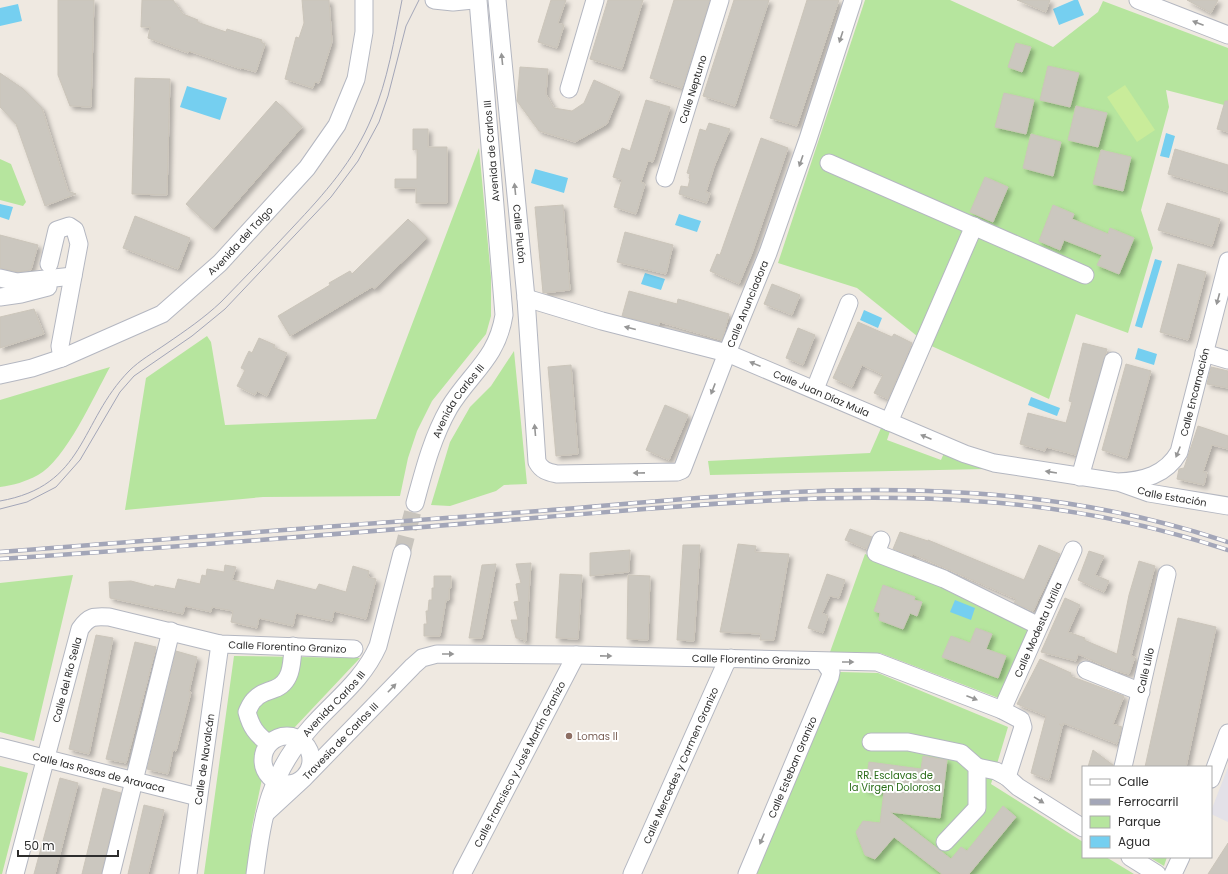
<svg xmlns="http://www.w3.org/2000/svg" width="1228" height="874" font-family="Poppins,sans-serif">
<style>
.industrial{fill:#e3e1e8}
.green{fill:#b6e59e}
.pitch{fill:#c9ec9a}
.water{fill:#75cff0}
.building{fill:#cbc7bf;stroke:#cbc5ba;filter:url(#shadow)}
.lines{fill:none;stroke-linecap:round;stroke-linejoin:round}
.minor-tunnel{stroke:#c8c4bd;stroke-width:17;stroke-dasharray:17 8;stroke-linecap:butt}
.minor-casing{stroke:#b4b7c1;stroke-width:19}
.minor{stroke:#fff;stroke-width:17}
.tram{stroke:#a3a6b8;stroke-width:1}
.rail-casing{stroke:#a3a6b8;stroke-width:4.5}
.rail{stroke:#fff;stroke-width:3;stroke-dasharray:9;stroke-linecap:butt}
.oneway{fill:#969696}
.education-dot{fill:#8d6e63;stroke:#fff;stroke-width:1.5}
.labels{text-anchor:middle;stroke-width:4;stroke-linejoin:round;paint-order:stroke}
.street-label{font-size:10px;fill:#2e2e2e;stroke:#fff}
.education-label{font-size:10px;fill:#785e54;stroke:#fff;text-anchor:start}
.park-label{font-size:10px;fill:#2c6e1b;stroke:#fff}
</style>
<defs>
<filter id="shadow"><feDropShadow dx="3.5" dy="3.5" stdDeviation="2" flood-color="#0004"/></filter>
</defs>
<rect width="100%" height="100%" fill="#efe9e1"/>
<path class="industrial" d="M1228 767V822L1211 814V811Z"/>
<path class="green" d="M865 0H950L1053 47 1098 12 1103 1 1228 48V106L1166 90 1169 107 1141 210 1153 248 1128 333 1076 314 1049 399 927 344 857 288 778 263Z
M479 148 491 277V316L486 334 432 401 417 431 408 458 400 496 263 497 125 510 146 378 207 336 211 342 225 425 376 419Z
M0 159 11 164 26 202 23 206 0 200Z
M514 351 527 484 504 485 496 491 450 506 431 505 450 442 470 407 491 386Z
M110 367C94 396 65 461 38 475 25 482 14 485 0 487V400Z
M881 428 890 431 887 440 941 460 944 453 986 469 710 475 708 461 870 453Z
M865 554 934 581 1032 628 1001 699 880 653 830 652Z
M73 575 34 741 0 732V583Z
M234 656 360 658 294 728 271 731 258 744 254 763 262 779 252 827 247 874H204Z
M840 672 878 673 1008 727 991 784 1083 842V857H1106L1134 874H752Z
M0 766 28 773 2 874H0Z
M1149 857H1167L1164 866Z"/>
<path class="pitch" d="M1125 85 1155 130 1137 142 1107 97Z"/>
<path class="water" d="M1074 0H1078L1084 15 1059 25 1053 9Z
M18 4 22 21 0 26V8Z
M187 86 227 98 220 120 180 107Z
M1166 133 1175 136 1169 158 1160 156Z
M535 169 568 178 564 193 531 183Z
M0 204 13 207 9 220 0 217Z
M679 214 701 221 697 232 675 225Z
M1155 259 1162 261 1142 328 1135 326Z
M645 273 665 279 661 290 641 284Z
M864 310 882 318 878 328 860 320Z
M1138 348 1157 354 1154 365 1135 359Z
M1031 397 1060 408 1057 416 1028 405Z
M955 600 975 608 971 620 950 612Z"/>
<path class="building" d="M58 0H94L91 107 70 106 58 75Z
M142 0H173L183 14 198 20 197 22 226 32 227 29 262 40 261 42 265 44 256 72 242 68 241 69 189 51 188 53 148 38 150 27H141Z
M302 0H329L332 42 319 83 315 82 313 88 285 79 296 37 299 38 304 23Z
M551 0H566L558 23 564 25 557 48 538 42Z
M608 0H643L622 69 590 59Z
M674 0H710L682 88 650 78Z
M734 0H769L735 106 703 96Z
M807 0H839L797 126 770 118Z
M1017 0H1050L1046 12Z
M1187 0H1218L1211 13Z
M1016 43 1031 47 1022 72 1008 67Z
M1048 66 1079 73 1070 107 1040 100Z
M520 67 548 69 546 94 554 108 572 111 584 103 594 80 620 92 607 124 575 142 539 131 517 101Z
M0 73 22 88 42 108 68 191 76 194 45 206 16 124 0 107Z
M135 78 170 79 167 195 132 194Z
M1004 93 1034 100 1026 134 995 127Z
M646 100 670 107 653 162 648 161 641 182 645 184 636 214 614 207 622 180 613 177 622 148 630 151Z
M276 101 302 127 213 229 186 204Z
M1225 101H1228V132L1217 129Z
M1076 106 1107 113 1098 147 1068 140Z
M709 123 730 129 714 167 706 192 710 193 707 203 679 194 681 186 688 187 690 179 689 178 690 174 687 173 700 129 706 131Z
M413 129H428V147H447V203H416V188H395V179H417V149L413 150Z
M1031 134 1061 142 1053 176 1023 168Z
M761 138 788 148 752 253 739 284 710 271 717 254 720 255Z
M1175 149 1228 165V192L1168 174Z
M1101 150 1131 157 1123 191 1093 184Z
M985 177 1008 187 993 222 970 212Z
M1167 203 1220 219 1212 246 1158 230Z
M563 205 570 290 543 293 535 207Z
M1053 205 1074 214 1072 219 1108 234 1110 228 1134 238 1119 274 1097 265 1102 255 1064 240 1060 250 1039 241Z
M135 216 190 238 178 269 123 248Z
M408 219 427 238 374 289 372 287 290 336 278 316 330 285 329 283 350 271 352 274Z
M625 232 673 245 666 274 617 262Z
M0 235 38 245 31 270 18 272 0 268Z
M1178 264 1206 272 1188 340 1160 332Z
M772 284 800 295 792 315 764 304Z
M629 291 677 304 678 299 729 314 722 340 660 322 659 325 622 316Z
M34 309 44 334 0 348V317Z
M858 322 892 337 894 334 912 343 888 399 874 393 883 375 862 365 852 387 833 378Z
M798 328 815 335 803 365 786 358Z
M259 338 275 345 273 347 287 353 267 396 257 391 255 395 237 386 245 370 241 368 246 357 249 351 252 353Z
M1083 343 1107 349 1076 455 1046 447 1045 451 1020 444 1028 413 1066 423 1072 402 1069 401Z
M1126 364 1151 371 1127 458 1102 450Z
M571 365 578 454 556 456 548 367Z
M1211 367 1228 371V388L1207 384Z
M665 405 688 415 669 460 646 450Z
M1198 426 1228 436V449L1212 445 1203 472H1207L1204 485 1177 479 1179 469 1184 468Z
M850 529 872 537 867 549 845 540Z
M900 532 928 541V540L1024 580 1039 545 1060 554 1033 611 1014 603 1016 599 913 554 912 556 893 549Z
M738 544 756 546 755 552 789 554 774 640H760L761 634 720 632Z
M683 545H700L694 641 677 640Z
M630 550 629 572 590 576V553Z
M1089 551 1104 556 1095 575 1109 581 1104 592 1078 580Z
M1139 561 1155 566 1131 656 1135 657 1129 674 1114 670 1078 654 1076 661 1041 652 1065 598 1080 605 1068 632 1085 638 1084 640 1117 654 1129 595Z
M531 563 526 641 524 642 523 639 516 638 511 620H518L514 602 519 601 516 584 521 583 516 564Z
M496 564 482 638H469L482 565Z
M225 565 236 567 232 580 274 590 277 580 316 590 319 584 346 592 353 566 369 571 368 577 376 579 366 619 334 611 332 621 296 613 293 626 259 618 257 628 231 622 233 611 212 607 211 612 185 606 183 614 110 598 109 582 131 581 154 587 155 585 175 589 178 579 200 584 202 575 206 576 207 569 224 572Z
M560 574 582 575 578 639 556 638Z
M827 574 845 580 839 598 830 596 822 613 828 616 823 633 808 628Z
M628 575 650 576 648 640 627 639Z
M434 576H451V588H449V600H446L440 636H424V624H427L426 611H428L429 600H432V588H434Z
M883 585 915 597 914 600 922 602 917 616 910 613 903 629 879 620 880 613 874 611Z
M1178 618 1216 627 1186 767H1145Z
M976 628 992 634 986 649 1006 656 998 678 942 657 951 636 970 643Z
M96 635 113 638 89 754 69 749Z
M135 642 156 647 126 763 106 759Z
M176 651 197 657 189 692H191L188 704 176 751 173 750 168 774 147 769Z
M1040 659 1071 673 1070 676 1124 696 1113 724 1122 727 1117 744 1063 723V726L1059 724 1062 727 1049 780 1031 773 1046 716 1017 704Z
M1093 750 1113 765V767H1088Z
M923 756 947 760 940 818 890 812 951 859 961 847 967 851 1003 806 1016 817 969 874H942L894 837 875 859 865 855 856 832 863 821 880 823 884 792 865 789 869 762 921 769Z
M60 778 78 783 55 874H34Z
M103 788 121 793 101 874H82Z
M144 805 164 810 148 874H128Z
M1228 843V874H1208Z"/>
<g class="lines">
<path class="minor-tunnel" d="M402 553 415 503"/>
<g class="minor-casing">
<g id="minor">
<path d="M434 0 453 2 473 0"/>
<path id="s1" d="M497 0 526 298 537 462C542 471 548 472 557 474L677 472 682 470 727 353 768 253 808 139 853 0"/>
<path d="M1138 0 1228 35"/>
<path d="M569 89 595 0"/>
<path d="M829 163 1085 275"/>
<path id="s2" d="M665 178 720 0"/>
<path d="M49 264 57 230 69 226 75 230 79 244 60 346 62 358"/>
<path d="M0 278 17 282 73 276"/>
<path d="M0 297 21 294 48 287"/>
<path id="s3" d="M526 298 602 321 727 353 965 454 994 463 1117 482C1143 481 1166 475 1179 452L1228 261"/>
<path d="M1204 353 1228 360"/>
<path id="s4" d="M0 375 32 368 62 358 162 314 220 263 307 168 337 125 356 79 364 32V0"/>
<path d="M815 389 849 303"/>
<path d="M889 422 974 226"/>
<path d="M1080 477 1113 361"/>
<path id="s5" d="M1121 483 1149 493 1228 506"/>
<path id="s6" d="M415 503C424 470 432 438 449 408 470 373 497 359 504 315L478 0"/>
<path d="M881 540 876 553 944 579 1039 626"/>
<path d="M1086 670 1141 692"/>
<path id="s7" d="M1002 710 1073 550"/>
<circle cx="287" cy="760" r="24"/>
<path d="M871 742H908L961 753 977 767V808L945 842"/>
<path d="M268 743C256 734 251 727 247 712 249 708 251 702 255 699 260 693 267 692 274 689 292 683 292 663 293 646"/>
<path id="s8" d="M0 747 198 797"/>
<path d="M977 767 996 771 1007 777 1018 787 1083 828"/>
<path id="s9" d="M1123 767 1167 574"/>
<path d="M1211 779 1228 733"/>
<path id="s10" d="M265 814 303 779 413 666 422 658 437 654 576 655 877 662 1002 710 1021 720 1023 727 1007 777"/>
<path d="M1130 857 1157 874"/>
<path id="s11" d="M15 874 80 629C89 616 94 616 109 617L220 644 354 649"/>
<path d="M111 874 171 631"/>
<path id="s12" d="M188 874 220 644"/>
<path id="s13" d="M255 874C263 814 269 774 311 727 335 700 363 680 378 646L402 553"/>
<path id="s14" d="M462 874 576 655"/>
<path id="s15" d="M632 874 726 663 731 658"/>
<path id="s16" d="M747 874 830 677 831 672 824 662"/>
<path d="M1173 874 1181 857"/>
</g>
</g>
<use href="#minor" class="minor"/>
<path class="tram" d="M0 501C86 486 79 422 129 371 140 360 153 353 166 344 185 331 204 318 221 302 245 277 269 253 293 227 324 194 354 161 372 117 388 80 394 40 402 0
M0 509 27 502 56 487 80 460 120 392 134 376 192 336 225 309 331 197 358 161 379 122 388 96 406 26 419 0"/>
<g class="rail-casing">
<path id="rail" d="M0 552C180 538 359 524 539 511 668 501 799 486 929 491 1030 494 1132 510 1228 542
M0 559C182 547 363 532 545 517 687 506 830 491 973 501 1059 506 1146 523 1228 550"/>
</g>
<use href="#rail" class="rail"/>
</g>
<defs><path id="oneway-solid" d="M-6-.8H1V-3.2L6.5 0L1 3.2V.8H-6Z"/></defs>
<g class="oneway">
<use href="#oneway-solid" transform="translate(1198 23) rotate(-159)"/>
<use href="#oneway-solid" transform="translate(841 37) rotate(108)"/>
<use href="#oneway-solid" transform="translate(502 59) rotate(-96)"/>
<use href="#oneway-solid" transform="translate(801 161) rotate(109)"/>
<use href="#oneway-solid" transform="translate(515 189) rotate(-96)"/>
<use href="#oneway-solid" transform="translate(1218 299) rotate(105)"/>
<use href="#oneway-solid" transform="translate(630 328) rotate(-166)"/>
<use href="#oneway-solid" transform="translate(755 364) rotate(-158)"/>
<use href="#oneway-solid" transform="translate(713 389) rotate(111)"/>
<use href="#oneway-solid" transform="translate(535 430) rotate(-95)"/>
<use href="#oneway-solid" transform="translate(926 437) rotate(-157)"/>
<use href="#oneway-solid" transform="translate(1178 452) rotate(112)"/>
<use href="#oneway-solid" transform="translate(1051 472) rotate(-171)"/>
<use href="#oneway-solid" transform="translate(639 473) rotate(179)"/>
<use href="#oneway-solid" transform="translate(448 654)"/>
<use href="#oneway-solid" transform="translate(606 656) rotate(1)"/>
<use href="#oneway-solid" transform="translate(848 662)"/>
<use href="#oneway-solid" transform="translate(392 688) rotate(-46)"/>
<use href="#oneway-solid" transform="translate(972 698) rotate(21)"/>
<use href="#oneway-solid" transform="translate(1039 800) rotate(32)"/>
<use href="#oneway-solid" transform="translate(762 839) rotate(113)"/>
</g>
<circle class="education-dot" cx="569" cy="736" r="4"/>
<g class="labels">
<g class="street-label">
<text dy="4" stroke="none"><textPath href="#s2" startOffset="93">Calle Neptuno</textPath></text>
<text transform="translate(491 151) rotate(-95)" y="4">Avenida de Carlos III</text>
<text dy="4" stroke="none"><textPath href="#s1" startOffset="235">Calle Plutón</textPath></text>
<text dy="4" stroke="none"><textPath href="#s4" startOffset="281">Avenida del Talgo</textPath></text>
<text dy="4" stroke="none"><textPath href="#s1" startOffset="792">Calle Anunciadora</textPath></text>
<text dy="4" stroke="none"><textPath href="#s3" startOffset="311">Calle Juan Díaz Mula</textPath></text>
<text dy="4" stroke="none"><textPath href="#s3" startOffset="756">Calle Encarnación</textPath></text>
<text dy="4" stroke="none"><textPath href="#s6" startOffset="112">Avenida Carlos III</textPath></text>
<text dy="4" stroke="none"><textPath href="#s5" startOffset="53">Calle Estación</textPath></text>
<text dy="4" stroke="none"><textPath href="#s7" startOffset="88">Calle Modesta Utrilla</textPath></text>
<text dy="4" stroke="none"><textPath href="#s11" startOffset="469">Calle Florentino Granizo</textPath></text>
<text dy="4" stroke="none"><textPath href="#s10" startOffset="551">Calle Florentino Granizo</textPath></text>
<text dy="4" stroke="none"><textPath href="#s9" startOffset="99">Calle Lillo</textPath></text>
<text dy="4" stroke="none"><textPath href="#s11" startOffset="201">Calle del Río Sella</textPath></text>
<text dy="4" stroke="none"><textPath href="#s13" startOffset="193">Avenida Carlos III</textPath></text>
<text dy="4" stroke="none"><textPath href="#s10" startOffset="105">Travesía de Carlos III</textPath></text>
<text dy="4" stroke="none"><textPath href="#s12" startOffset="116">Calle de Navalcán</textPath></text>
<text dy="4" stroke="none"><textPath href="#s14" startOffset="124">Calle Francisco y José Martín Granizo</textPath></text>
<text dy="4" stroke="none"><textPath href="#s15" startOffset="119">Calle Mercedes y Carmen Granizo</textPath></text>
<text dy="4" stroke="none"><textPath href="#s16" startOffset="116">Calle Esteban Granizo</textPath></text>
<text dy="4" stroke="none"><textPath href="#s8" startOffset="102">Calle las Rosas de Aravaca</textPath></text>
</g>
<g class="education-label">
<text x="577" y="740">Lomas II</text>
</g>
<g class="park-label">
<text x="895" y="779">RR. Esclavas de<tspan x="895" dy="12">la Virgen Dolorosa</tspan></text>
</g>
</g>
<rect x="1082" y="766" width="130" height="92" fill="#ffffff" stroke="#ababab"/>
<rect x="1090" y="779" width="20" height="6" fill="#ffffff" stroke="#ababab"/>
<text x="1118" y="786" font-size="12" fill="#2e2e2e">Calle</text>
<rect x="1090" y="799" width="20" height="6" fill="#a3a6b8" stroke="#ababab"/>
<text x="1118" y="806" font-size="12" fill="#2e2e2e">Ferrocarril</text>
<rect x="1090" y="816" width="20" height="12" fill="#b6e59e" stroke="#ababab"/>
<text x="1118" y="826" font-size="12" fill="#2e2e2e">Parque</text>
<rect x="1090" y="836" width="20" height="12" fill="#75cff0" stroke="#ababab"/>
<text x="1118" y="846" font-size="12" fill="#2e2e2e">Agua</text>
<path d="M18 850v6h100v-6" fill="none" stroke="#2e2e2e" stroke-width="2"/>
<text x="24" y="850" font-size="12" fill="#2e2e2e" stroke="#ffffff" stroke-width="3" paint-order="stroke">50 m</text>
</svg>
